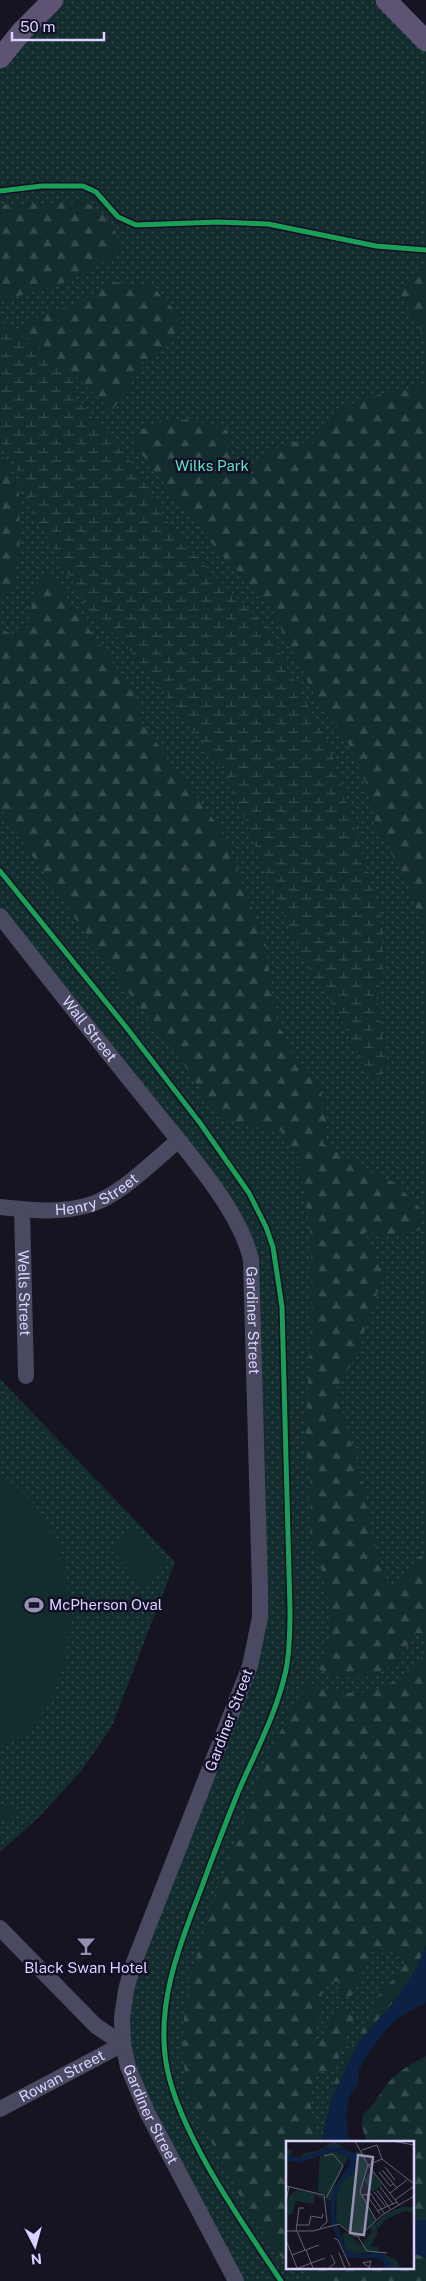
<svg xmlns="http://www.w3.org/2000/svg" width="426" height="2281" font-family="'Public Sans',sans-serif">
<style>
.green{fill:url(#green-dots)}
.forest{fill:url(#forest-firs)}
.wetland{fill:url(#wetland-marsh)}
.pitch{fill:#132c2d}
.water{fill:#0d2144}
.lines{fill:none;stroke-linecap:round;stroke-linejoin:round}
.minor{stroke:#4a4962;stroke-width:16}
.major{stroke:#5e5373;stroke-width:21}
.cycleway-casing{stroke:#130f26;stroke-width:8}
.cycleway{stroke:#1a9f57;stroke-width:5}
.labels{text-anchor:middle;stroke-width:5;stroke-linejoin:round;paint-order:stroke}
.park-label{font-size:15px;fill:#5fe0c0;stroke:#130f26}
.street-label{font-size:15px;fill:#d9d4ff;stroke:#130f26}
.poi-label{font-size:15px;fill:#d9d4ff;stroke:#130f26;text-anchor:start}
.inset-road{fill:none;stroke:#64617a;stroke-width:1}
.view{fill:#9591b1;fill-opacity:0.15;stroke:#9591b1;stroke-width:2.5}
.inset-edge{fill:none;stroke:#d9d4ff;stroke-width:2.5}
</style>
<defs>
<pattern id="green-dots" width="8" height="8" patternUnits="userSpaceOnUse" patternTransform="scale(1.25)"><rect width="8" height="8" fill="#132c2d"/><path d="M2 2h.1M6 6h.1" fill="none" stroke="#354a4c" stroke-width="1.8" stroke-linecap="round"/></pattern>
<pattern id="forest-firs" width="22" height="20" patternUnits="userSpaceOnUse" patternTransform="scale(1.25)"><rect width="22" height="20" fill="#132c2d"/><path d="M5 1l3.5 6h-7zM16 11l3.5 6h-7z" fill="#354a4c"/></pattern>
<pattern id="wetland-marsh" width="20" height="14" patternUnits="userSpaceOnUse" patternTransform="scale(1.25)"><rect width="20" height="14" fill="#132c2d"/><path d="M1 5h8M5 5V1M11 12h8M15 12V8" fill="none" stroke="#354a4c"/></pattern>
</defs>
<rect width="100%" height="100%" fill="#161421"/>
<path class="green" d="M53 0H386L426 41V1945L399 1995 359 2042 332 2098 321 2142H287V2267H412V2251L426 2259V2281H236L147 2112 122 2018 257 1641 247 1241 0 916V58Z
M0 1379 175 1562 112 1726 82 1770 40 1816 0 1852Z"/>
<path class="forest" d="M85 202C104 212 117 227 121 248 88 280 43 289 0 301V205Z
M422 266H426V336L422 333 398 290Z
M115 282 152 286 179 315 177 339 143 362 124 395 111 411 73 373 18 333 41 315 73 305Z
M426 383V933L403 874 377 828 366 784 347 740 327 716 314 694 268 603 225 559 182 507 134 444 138 431C145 428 155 422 163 420 185 417 208 422 228 431V452L235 470 254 474 258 459 264 452 298 441 311 445 327 421 359 399 419 387Z
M0 451 19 488 20 540 14 588 0 603Z
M45 574 60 588 137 698 139 719 224 834 266 946 275 1019 296 1059 318 1080 327 1119 322 1143 371 1172 395 1183 420 1208V1230L395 1235 365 1232 371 1248 384 1273 355 1358 336 1389 363 1487 370 1529 389 1588 404 1580 417 1558 426 1553V1633H416C408 1644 400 1658 389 1667 369 1683 339 1679 318 1669L328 1645 331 1614 321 1569 310 1537 311 1487 305 1447 312 1303 311 1238 298 1156 280 1130 255 1127 218 1117 187 1069 103 959 0 809V629L15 635 28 628 35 585Z
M426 1653V1945L417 1968 399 1995 359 2042 332 2098 329 2094 349 2051 371 2016 379 1994 398 1974 407 1960 402 1954 369 1952 357 1986 351 1996 339 1997V1982L330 1981 322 1985 321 2015 312 2040 316 2046 335 2015 347 2009 355 2016 335 2068 316 2074C307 2097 311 2120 320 2142H287V2265L250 2215 208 2135 188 2094 182 2049 185 2007 194 1964 212 1903 273 1745 306 1685C320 1687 335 1692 349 1693 384 1695 403 1676 426 1653Z
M426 2056V2220H412V2142H367L362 2127 363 2114C377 2104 382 2086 396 2075 405 2067 416 2062 426 2056Z
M412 2251 426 2259V2281H315L299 2267H412Z"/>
<path class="wetland" d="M0 321 33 342 73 373 76 399 135 467 172 529 199 560 270 630 282 658 329 743 381 914 384 967 377 998 387 1068 375 1081 361 1061 335 1007 310 971 271 887 227 774 127 646 88 610 34 513 10 451 0 442Z"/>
<path class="pitch" d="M0 1473C20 1487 39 1507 51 1529 79 1581 75 1675 36 1721 25 1733 14 1741 0 1749Z
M133 1529 164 1563 142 1584 110 1549Z
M2 1805 17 1806 16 1820H1Z"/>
<path class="water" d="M426 1945V2002C417 2008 407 2012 399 2018 381 2032 368 2053 358 2072 362 2084 353 2088 349 2098 345 2112 346 2128 351 2142H321L332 2098 359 2042 399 1995 417 1968Z
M412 2220H426V2259L412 2251Z"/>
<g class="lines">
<g class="minor">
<path id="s1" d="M0 916C50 980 100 1043 151 1106 183 1147 240 1209 251 1260L260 1588V1617L250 1666 133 1965 126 1990 122 2018 123 2044 128 2067 147 2112 236 2281"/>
<path id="s2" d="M0 1207C30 1210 62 1214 92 1204 122 1194 153 1161 178 1141"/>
<path id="s3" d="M22 1209 26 1376"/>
<path d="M0 1928 96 2026 123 2044"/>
<path id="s4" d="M0 2109 123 2044"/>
</g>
<path class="major" d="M386 0 426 41
M0 58 22 31 53 0"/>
<g class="cycleway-casing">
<path id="cycleway" d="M0 191 42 186H83L96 192 118 217 136 225 218 222 268 224 376 246 426 250
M0 871 126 1027 200 1123 249 1193 266 1227 273 1247 282 1307 290 1610C290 1630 290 1650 286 1670 277 1712 256 1751 239 1790 226 1822 213 1856 201 1889 179 1946 155 2006 167 2068 180 2135 243 2224 281 2281"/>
</g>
<use href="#cycleway" class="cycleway"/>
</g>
<defs>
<g id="stadium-bare" transform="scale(1.5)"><path d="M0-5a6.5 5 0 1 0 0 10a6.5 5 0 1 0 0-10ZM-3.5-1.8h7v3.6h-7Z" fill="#9591b1" stroke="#130f26" stroke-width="2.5" paint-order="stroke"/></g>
<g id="bar-bare" transform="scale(1.5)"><path d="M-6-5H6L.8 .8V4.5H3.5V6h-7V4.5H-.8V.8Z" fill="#9591b1" stroke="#130f26" stroke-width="2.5" paint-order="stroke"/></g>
</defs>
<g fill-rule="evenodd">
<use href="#stadium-bare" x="34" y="1605"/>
<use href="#bar-bare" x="86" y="1946"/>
</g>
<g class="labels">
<g class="park-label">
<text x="212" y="471">Wilks Park</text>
</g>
<g class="street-label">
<text dy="5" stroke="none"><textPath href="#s1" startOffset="144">Wall Street</textPath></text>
<text dy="5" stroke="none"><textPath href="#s2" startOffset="100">Henry Street</textPath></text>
<text dy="5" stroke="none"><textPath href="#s3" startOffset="84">Wells Street</textPath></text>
<text dy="5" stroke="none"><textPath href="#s1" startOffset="488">Gardiner Street</textPath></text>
<text transform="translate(229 1720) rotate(-69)" y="5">Gardiner Street</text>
<text dy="5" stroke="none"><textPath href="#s4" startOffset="70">Rowan Street</textPath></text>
<text dy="5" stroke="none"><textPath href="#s1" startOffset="1312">Gardiner Street</textPath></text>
</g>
<g class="poi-label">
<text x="49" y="1610">McPherson Oval</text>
<text x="86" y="1973" text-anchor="middle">Black Swan Hotel</text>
</g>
</g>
<g transform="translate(286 2141)">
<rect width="128" height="128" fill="#161421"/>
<path d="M76 9 81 26 74 51 90 80 72 96 49 79 62 36 75 20 70 13ZM48 10 63 15 50 40 45 60 41 59 40 54 32 50 34 14ZM86 30 96 44 87 51 78 40ZM11 48 37 54V59L29 53 28 63 36 64 10 60 6 74 0 73 3 55Z" fill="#132c2d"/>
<path d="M48 0 58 7 41 6 24 15 15 17 0 14V8L6 9 5 15 14 16 18 12 31 10ZM48 10 44 12H51L53 16 46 20 52 27 43 50 49 31 38 27V52L32 50 34 14ZM71 10 80 23 73 37 72 53 87 78 84 82 68 51 71 40 66 36 70 33 64 35 75 21 68 12ZM63 35 66 48 63 55 65 53 75 78 63 79 62 72 55 77 56 82 52 79 50 82 51 52 55 41ZM91 86V94L84 105 93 106 92 110 111 120 114 127H105L104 121 83 111 69 113 60 108 56 94 60 91 75 104Z" fill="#132c2d"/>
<path d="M69 56 80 79 88 84 99 73 116 66H127V71L118 70 99 79 84 95 86 89 71 71Z" fill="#132c2d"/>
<path d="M47 5 69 12 75 19 67 32 55 41 49 60V79L60 108 69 113 96 112 104 121 105 127H100L98 121 90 117H62L46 85 44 67 47 48 63 25 64 16 45 10 15 22 0 19V14L15 17Z" fill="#0d2144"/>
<path class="inset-road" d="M69 0 82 24 113 64M106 0 128 4M91 4 96 18 128 43M76 9 91 4M38 15 47 13 57 25 40 57M82 24 74 51 90 79M82 24 96 18M99 26 109 39M96 29 111 47M93 31 104 45 107 43M0 45 38 54 41 81 34 87M94 46 107 63M91 49 105 69M88 51 100 66M104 52 121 39M80 53 94 73M76 54 85 53 98 72M109 59 128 45M0 61 3 45M91 70 111 61M10 84H23L25 75 36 77 37 73M0 90H27L53 83 68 95H74L96 74 128 55M10 90 13 67H18M11 90 19 109M72 96 81 110 101 112M48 97 52 99 64 125M0 99 11 127M20 109 27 127M53 112 59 127M6 114 33 104M83 126 77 122 85 120 83 127M12 127 39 117M43 127 49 122 45 114"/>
<path class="view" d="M72 14 87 16 78 94 64 92Z"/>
<rect width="128" height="128" class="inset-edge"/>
</g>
<g transform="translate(35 2246) rotate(174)" stroke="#130f26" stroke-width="4" paint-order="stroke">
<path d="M0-4L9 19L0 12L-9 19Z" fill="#d9d4ff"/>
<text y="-8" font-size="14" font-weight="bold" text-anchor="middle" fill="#d9d4ff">N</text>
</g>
<path d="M12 32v8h92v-8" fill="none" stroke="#d9d4ff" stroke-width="2.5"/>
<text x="20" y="32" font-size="15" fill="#d9d4ff" stroke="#130f26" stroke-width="4" paint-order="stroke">50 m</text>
</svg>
